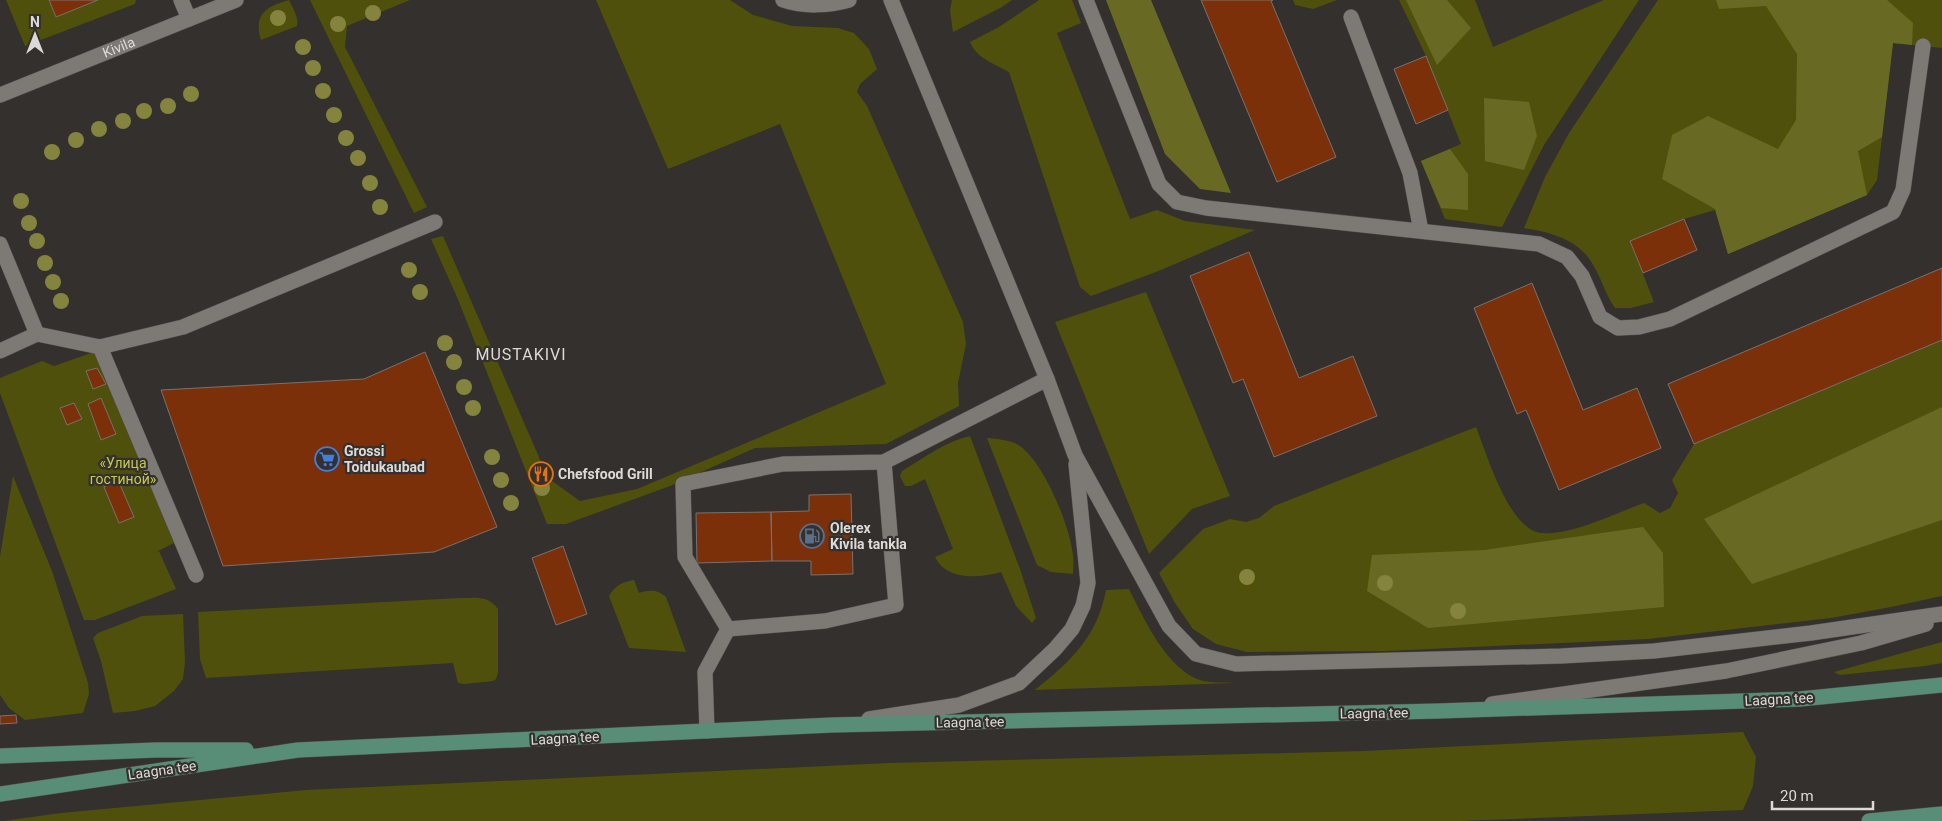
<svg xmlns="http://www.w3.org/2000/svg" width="1942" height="821" font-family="Roboto,sans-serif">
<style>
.green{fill:#4f500c}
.forest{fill:#686a24}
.building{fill:#7c3009;stroke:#777270}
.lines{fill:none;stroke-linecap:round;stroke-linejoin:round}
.minor-casing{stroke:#514e4c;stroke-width:16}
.major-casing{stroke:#514e4c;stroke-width:16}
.minor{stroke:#7d7a76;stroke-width:15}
.major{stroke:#588e77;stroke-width:15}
.tree{fill:#84843f}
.labels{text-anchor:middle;stroke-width:4.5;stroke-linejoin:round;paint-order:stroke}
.street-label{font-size:14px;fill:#dcdad8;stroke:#34302d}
.poi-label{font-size:14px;font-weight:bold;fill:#dcdad8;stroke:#34302d;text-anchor:start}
.park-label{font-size:14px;fill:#c5c94d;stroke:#34302d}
.quarter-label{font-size:16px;letter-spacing:1px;fill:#dcdad8;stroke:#34302d}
</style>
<rect width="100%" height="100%" fill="#34302d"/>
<path class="green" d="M6 0H49L56 17 98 0H136L135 4 25 46Z
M289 0C293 8 299 18 297 26L261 40C253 14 267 6 289 0Z
M310 0H410L347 26 345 47 427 207 414 213Z
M596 0H730L753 15 792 26 838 28 854 33 869 49 877 69 860 84 857 92 867 106 963 322 966 344 958 383 959 406 886 444 755 448 670 486 566 524H547L457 297 431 239 443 236 548 478 580 501 637 489 886 384 780 124 668 169Z
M952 0H1012L1002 7 953 32 950 10Z
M1039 0H1072L1081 23 1057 33 1130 219 1157 210 1185 221 1255 230 1156 272 1091 296 1080 287 1009 72C995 64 976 58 970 42L999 27Z
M1293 0H1337L1313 9 1295 5Z
M1399 0H1475L1493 47 1604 0H1639L1544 145 1502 227 1445 219 1421 161 1461 144 1426 56Z
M1658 0H1942V48L1893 43 1877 180 1867 195 1728 254 1715 210 1684 219 1630 241 1654 302 1631 308H1615C1605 294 1601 277 1592 263 1578 239 1549 232 1524 228L1545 177 1569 133Z
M1146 292 1230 496 1192 509 1149 554 1055 322Z
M1942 340V596L1891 607 1831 618 1648 639 1386 651 1247 652 1216 644 1193 629 1175 603 1159 573 1203 529 1230 519 1246 522 1259 518 1274 506 1476 427C1487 454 1509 531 1542 533 1570 536 1616 513 1644 503L1660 513 1670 508 1678 493 1672 480 1694 444Z
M97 351 143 461 174 543 154 553 159 551 176 589 95 620H84L0 393V378L42 361 54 366Z
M970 436 1020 569 1036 618 1032 623 1016 606 1001 572C979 578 947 581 935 557L953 549 925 479 911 486H905L900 476 902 471C924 458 946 441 970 436Z
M987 438C998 439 1011 440 1020 446 1044 463 1070 526 1073 555 1074 561 1073 568 1073 574L1051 572 1037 565Z
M13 476 52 571 88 683 89 694 83 713 25 720 9 708 0 695V557Z
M634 580 639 593C650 590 657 589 666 597L686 652 629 648 609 596C615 586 622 582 634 580Z
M1129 589C1144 619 1168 672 1203 681 1213 683 1224 682 1234 683L1035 690C1071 661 1097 637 1106 590Z
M460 598C476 598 488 595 498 609V673L496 679 493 681 464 684 458 683 453 663 206 678 200 659 198 612Z
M183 614 185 662 183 679 174 691 155 706 135 711 113 713 101 661 93 638 98 633 142 616Z
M1942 642V663L1925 666 1840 675 1834 672Z
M1743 732 1756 757 1753 786 1743 810 1461 821H3L61 813 306 790 890 763 1364 751Z"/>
<path class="forest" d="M1106 0H1151L1231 193 1200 189 1165 154Z
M1406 0H1447L1471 28 1437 65Z
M1716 0H1887L1913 23 1912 45 1893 43 1882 137 1858 151 1867 195 1728 254 1715 209 1662 179 1672 135 1708 116 1778 149 1796 120 1797 54 1766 6 1719 9Z
M1484 98 1529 102 1537 136 1524 170 1485 161Z
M1450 149 1468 174V210L1441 208 1421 161Z
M1942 407V520L1752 584 1704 519Z
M1643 527 1663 553 1664 607 1428 628 1367 591 1372 555 1484 550Z"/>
<path class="building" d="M49 0H98L56 17Z
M1201 0H1273L1271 1 1336 157 1277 182Z
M1426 56 1448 110 1416 124 1394 69Z
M1684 219 1697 250 1643 273 1630 241Z
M1249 252 1299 378 1353 356 1377 416 1274 457 1243 379 1233 383 1190 276Z
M1942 268V340L1694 444 1668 384Z
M1532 283 1583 410 1637 388 1661 448 1559 490 1526 410 1517 414 1474 308Z
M425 352 497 527 434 552 223 566 161 390 364 379Z
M97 368 106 384 93 389 86 371Z
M101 398 116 434 101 440 88 404Z
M74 403 82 419 67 425 60 408Z
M118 480 134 517 119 523 104 487Z
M851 494 853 574 811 575V561H772L771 512 809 511V495Z
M771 512 772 561 697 563 696 513Z
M563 546 587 614 556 625 532 558Z
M16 715 17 723 0 724V716Z"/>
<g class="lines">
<g class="minor-casing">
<g id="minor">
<path d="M181 0 189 19"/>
<path d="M783 0C803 7 829 6 849 0"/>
<path d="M891 0 1047 379 1075 455 1169 626 1196 654 1236 664 1561 656 1654 651 1811 633 1942 614"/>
<path d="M1086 0 1159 184 1177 202 1206 208 1539 244 1567 257 1582 276 1600 317 1618 328 1639 327 1670 319 1893 212 1903 190 1923 46"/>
<path d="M1351 17 1410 173 1421 231"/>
<path id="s1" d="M0 95 236 0"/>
<path d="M0 244 37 334 0 351"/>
<path d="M37 334 100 347 196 575"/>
<path d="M100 347 183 327 435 222"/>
<path d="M728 629 825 621 896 605 884 462"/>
<path d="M1492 704 1726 671 1861 643 1926 624"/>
<path d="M869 719 959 705 1019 683 1055 649 1072 629 1083 606 1088 583 1076 464"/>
<path d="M707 731 705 672 728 629 685 557 683 484 783 464 884 462 1047 379"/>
</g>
</g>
<g class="major-casing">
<path id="major" d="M0 756 156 750H246
M0 794 298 750 832 725 1439 711 1800 699 1942 685
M1869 821 1942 814"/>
</g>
<use href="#minor" class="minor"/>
<use href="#major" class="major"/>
</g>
<g class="tree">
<circle cx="373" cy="13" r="8"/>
<circle cx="278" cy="18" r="8"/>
<circle cx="338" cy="24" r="8"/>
<circle cx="303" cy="47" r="8"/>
<circle cx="313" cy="68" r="8"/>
<circle cx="323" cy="91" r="8"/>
<circle cx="191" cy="94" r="8"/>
<circle cx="168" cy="106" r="8"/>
<circle cx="144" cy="111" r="8"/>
<circle cx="334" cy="115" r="8"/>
<circle cx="123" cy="121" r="8"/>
<circle cx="99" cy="129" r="8"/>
<circle cx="346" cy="138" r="8"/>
<circle cx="76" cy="140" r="8"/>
<circle cx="52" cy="152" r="8"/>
<circle cx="358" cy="158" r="8"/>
<circle cx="370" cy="183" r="8"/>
<circle cx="21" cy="201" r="8"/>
<circle cx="380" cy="207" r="8"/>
<circle cx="29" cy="223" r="8"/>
<circle cx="37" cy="241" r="8"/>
<circle cx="45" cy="263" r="8"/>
<circle cx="409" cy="270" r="8"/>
<circle cx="53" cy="282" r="8"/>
<circle cx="420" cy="292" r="8"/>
<circle cx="61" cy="301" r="8"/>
<circle cx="445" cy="343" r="8"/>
<circle cx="454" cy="362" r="8"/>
<circle cx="464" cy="387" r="8"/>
<circle cx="473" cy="408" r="8"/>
<circle cx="492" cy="457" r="8"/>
<circle cx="501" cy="480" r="8"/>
<circle cx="542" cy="488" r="8"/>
<circle cx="511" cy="503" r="8"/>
<circle cx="1247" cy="577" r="8"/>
<circle cx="1385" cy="583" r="8"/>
<circle cx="1458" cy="611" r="8"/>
</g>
<defs>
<g id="supermarket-ring" transform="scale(1.25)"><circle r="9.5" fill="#34302d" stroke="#3f7fe0" stroke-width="1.5"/><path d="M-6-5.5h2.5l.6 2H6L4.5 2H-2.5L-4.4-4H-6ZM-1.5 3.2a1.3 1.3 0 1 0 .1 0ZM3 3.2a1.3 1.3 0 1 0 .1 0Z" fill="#3f7fe0"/></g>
<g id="restaurant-ring" transform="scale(1.25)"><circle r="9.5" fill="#34302d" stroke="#e8710a" stroke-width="1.5"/><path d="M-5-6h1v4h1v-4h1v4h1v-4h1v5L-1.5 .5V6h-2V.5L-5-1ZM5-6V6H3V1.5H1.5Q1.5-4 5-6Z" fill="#e8710a"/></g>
<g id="fuel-ring" transform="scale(1.25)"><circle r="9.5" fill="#34302d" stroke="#5c6f8a" stroke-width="1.5"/><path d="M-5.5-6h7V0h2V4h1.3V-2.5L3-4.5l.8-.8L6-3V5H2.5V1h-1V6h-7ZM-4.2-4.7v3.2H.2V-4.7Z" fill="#5c6f8a"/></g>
</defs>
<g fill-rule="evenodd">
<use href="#supermarket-ring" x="327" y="459"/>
<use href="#restaurant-ring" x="541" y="474"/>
<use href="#fuel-ring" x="812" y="536"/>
</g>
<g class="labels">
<g class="street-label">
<text dy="5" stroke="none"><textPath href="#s1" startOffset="128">Kivila</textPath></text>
<text transform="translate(1779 699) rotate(-3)" y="5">Laagna tee</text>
<text transform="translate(1374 713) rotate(-1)" y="5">Laagna tee</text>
<text transform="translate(970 722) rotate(-1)" y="5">Laagna tee</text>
<text transform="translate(565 738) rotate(-3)" y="5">Laagna tee</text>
<text transform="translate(162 770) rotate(-8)" y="5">Laagna tee</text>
</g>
<g class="poi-label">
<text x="344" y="456">Grossi<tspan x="344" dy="16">Toidukaubad</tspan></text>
<text x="558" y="479">Chefsfood Grill</text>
<text x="830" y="533">Olerex<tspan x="830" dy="16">Kivila tankla</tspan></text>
</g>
<g class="park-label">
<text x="123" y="468">«Улица<tspan x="123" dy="16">гостиной»</tspan></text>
</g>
<g class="quarter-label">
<text x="521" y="360">MUSTAKIVI</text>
</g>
</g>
<g transform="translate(35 35)" stroke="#34302d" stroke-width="4" paint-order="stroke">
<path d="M0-4L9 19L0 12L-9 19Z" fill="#dcdad8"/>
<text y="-8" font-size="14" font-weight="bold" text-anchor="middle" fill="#dcdad8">N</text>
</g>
<path d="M1772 801v8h101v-8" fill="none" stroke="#dcdad8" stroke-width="2.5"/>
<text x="1780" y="801" font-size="15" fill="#dcdad8" stroke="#34302d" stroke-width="4" paint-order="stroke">20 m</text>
</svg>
